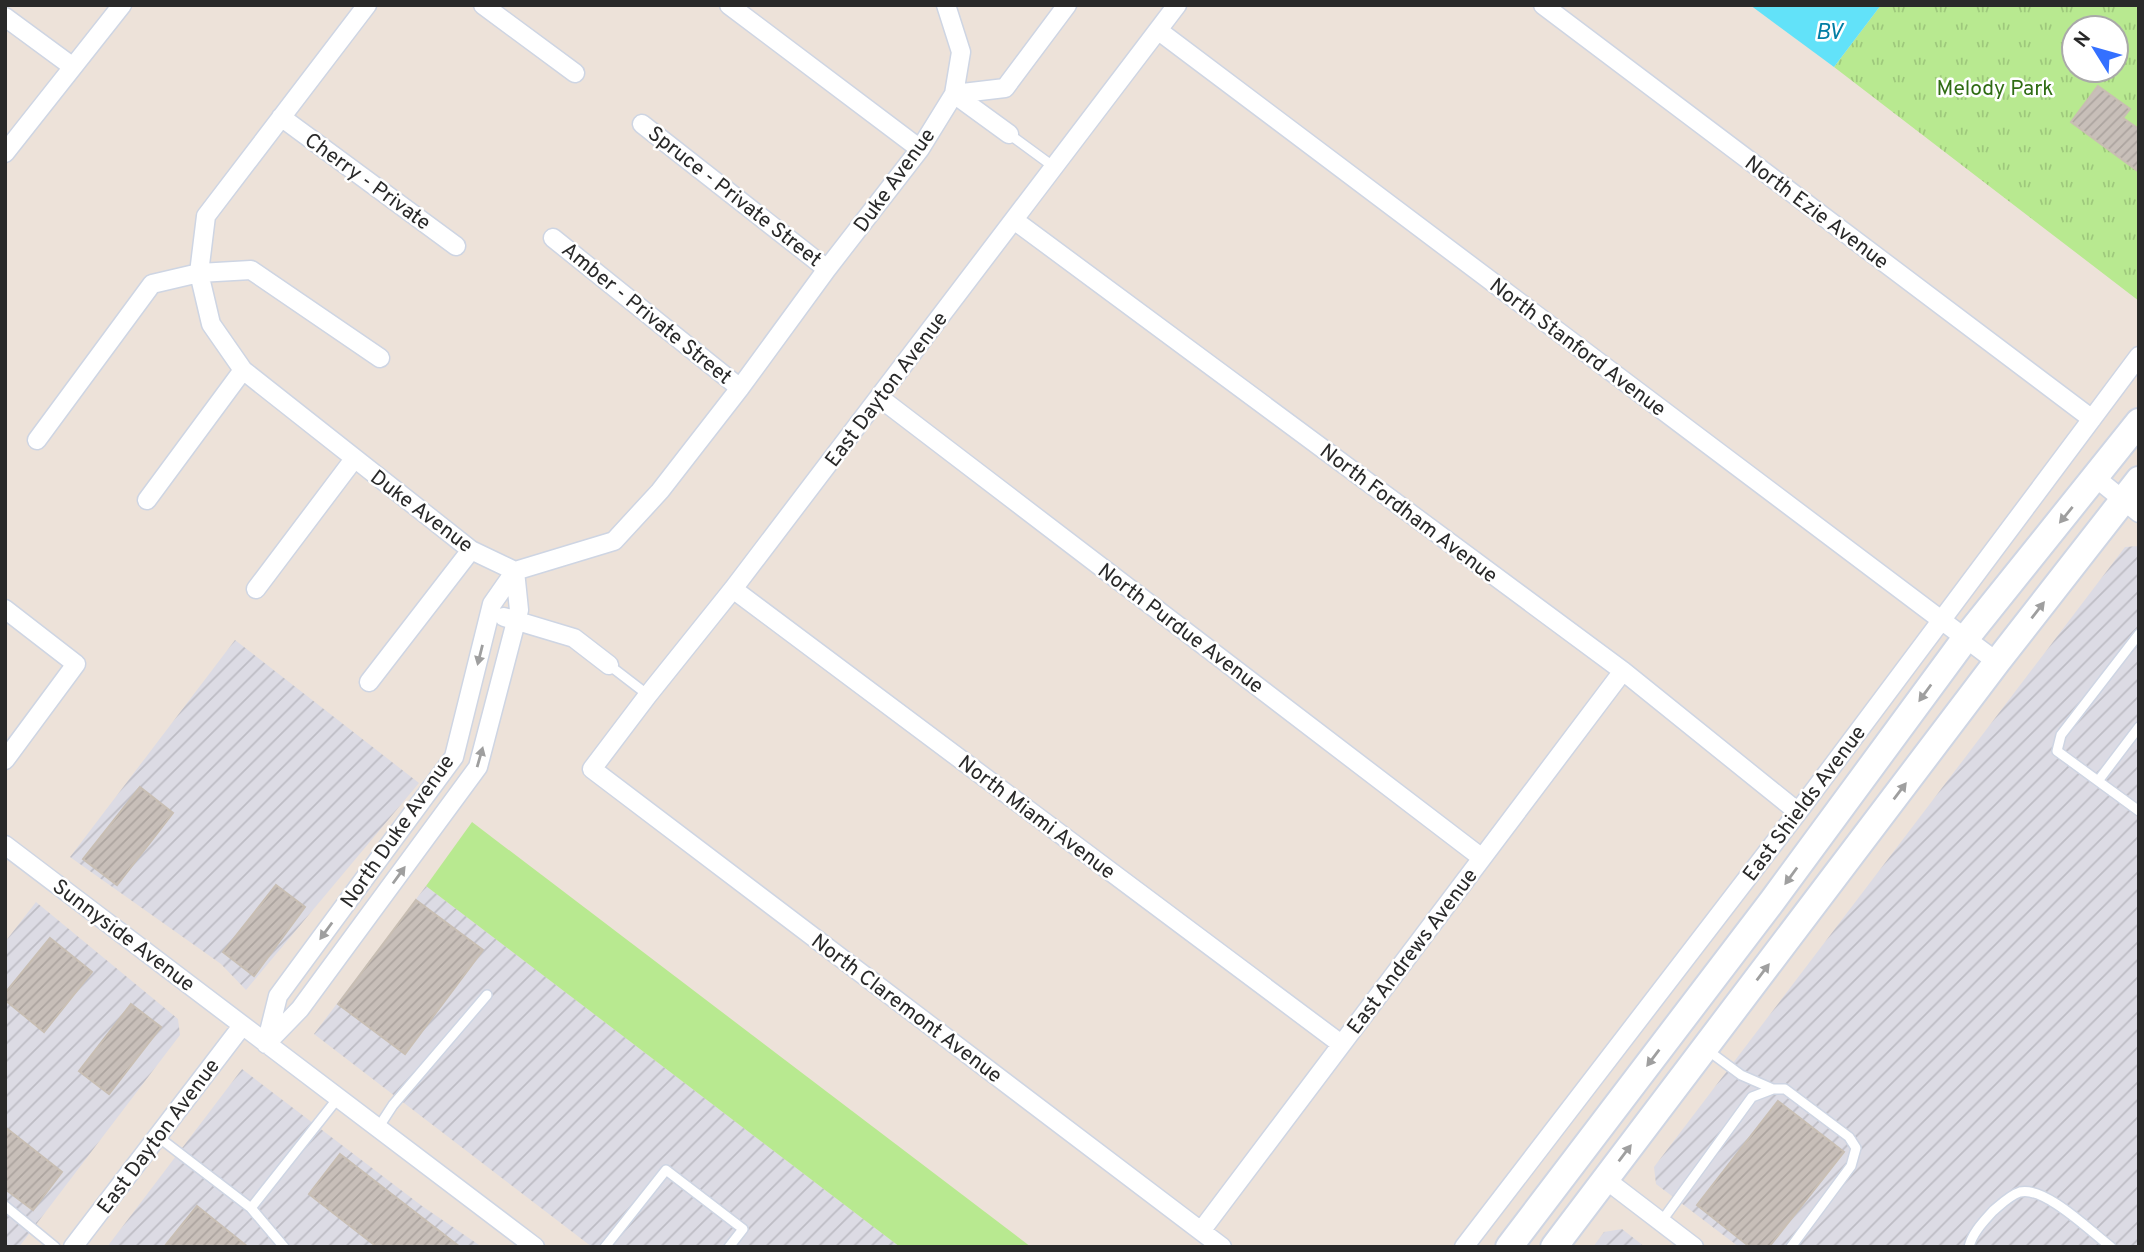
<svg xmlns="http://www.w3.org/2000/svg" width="2144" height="1252" font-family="Overpass,sans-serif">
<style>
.industrial{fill:url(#industrial-furrows)}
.grass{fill:#b8e990}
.park{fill:url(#park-tufts);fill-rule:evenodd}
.water{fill:#62e2f9}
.building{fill:url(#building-hatch);stroke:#c8beb3;stroke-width:2}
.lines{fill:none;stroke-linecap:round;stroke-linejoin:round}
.lane-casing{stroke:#ced5e3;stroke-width:12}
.street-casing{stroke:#ced5e3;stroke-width:21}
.secondary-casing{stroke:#ced5e3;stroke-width:30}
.lane{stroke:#fff;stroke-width:9}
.street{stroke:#fff;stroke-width:18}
.secondary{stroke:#fff;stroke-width:26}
.oneway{fill:#9f9f9f}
.labels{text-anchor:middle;stroke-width:5;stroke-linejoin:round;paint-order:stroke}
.park-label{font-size:21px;fill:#2f6c13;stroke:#fff}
.street-label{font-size:21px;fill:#292929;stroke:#fff}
.water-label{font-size:23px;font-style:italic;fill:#027ea4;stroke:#fff}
</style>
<defs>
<pattern id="industrial-furrows" width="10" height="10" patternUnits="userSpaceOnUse" patternTransform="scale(1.75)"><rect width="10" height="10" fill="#dcdbe4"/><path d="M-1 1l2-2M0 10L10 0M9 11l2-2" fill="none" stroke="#bdbcc4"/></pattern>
<pattern id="park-tufts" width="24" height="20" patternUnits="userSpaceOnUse" patternTransform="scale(1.75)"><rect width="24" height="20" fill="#b8e990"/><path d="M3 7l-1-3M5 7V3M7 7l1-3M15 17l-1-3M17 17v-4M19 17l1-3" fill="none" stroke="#9ec87c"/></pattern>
<pattern id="building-hatch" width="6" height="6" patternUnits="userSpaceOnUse" patternTransform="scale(1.75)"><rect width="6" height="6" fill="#c8bfb9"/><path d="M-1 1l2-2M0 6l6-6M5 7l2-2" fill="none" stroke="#aca49f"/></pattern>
</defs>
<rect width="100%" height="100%" fill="#ede2d9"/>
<path class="industrial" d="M2139 546V1247H1739L1656 1184 1654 1167 2125 547Z
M235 640 419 783 246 990 221 964 70 857Z
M426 886 900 1247H592L314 1034Z
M36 902 178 1019 180 1035 19 1247H5V942Z
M242 1069 422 1206 482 1247H107Z
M1622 1229 1645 1247H1593L1604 1232Z"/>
<path class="grass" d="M472 822 1031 1247H900L426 886Z"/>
<path class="park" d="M1881 5H2139V301L1834 67ZM2074 28H2116V70H2074Z"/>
<path class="water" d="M1750 5H1881L1834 67Z"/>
<path class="building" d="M2098 86 2130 109 2123 118 2139 129V172L2071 122Z
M140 787 173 813 117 885 83 859Z
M276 885 305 907 254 976 223 952Z
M416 900 483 950 405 1054 338 1004Z
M50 938 92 972 44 1032 5 1000V993Z
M131 1004 161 1027 109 1094 79 1071Z
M1778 1101 1844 1152 1769 1247H1750L1697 1205Z
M5 1127 62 1172 33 1210 5 1189Z
M340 1154 460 1247H377L309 1194Z
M197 1206 248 1247H164Z"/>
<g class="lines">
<g class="lane-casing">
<path id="lane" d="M1009 134 1054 167
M2139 634 2061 735 2057 751 2139 811
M609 665 648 695
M2098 781 2139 727
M1706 1049 1741 1075 1773 1089
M378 1128 393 1105 487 995
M157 1136 251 1208 338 1098
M5 1206 55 1247
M251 1208 284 1247
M1661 1222 1752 1097 1773 1089H1785L1849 1137 1856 1148 1851 1166 1791 1247
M605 1247 666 1170 743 1229 729 1247
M1969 1247C1972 1233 1984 1221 1993 1211 2000 1205 2010 1195 2020 1192 2045 1186 2091 1232 2111 1247"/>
</g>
<g class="street-casing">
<path id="street" d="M367 5 206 216 199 273 211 324 243 370 471 550 515 571 614 541 660 491 740 388 827 269 920 149 954 94 961 52 946 5
M483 5 575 73
M729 5 920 149
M1177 5 733 589 648 695 592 769 1222 1247
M1543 5 2092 419
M5 17 73 67
M1159 31 1997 662
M954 94 1005 88 1067 5
M954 94 1009 134
M281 117 456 246
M642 124 827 269
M5 153 122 5
M1014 220 1623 671 1798 812
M553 238 740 388
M880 398 1482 858
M37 440 152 284 199 273 251 270 380 358
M2096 478 2139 513
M147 500 243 370
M256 589 354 459
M733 589 1341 1044
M5 609 76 664 5 760
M504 617 574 638 609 665
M369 682 471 550
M5 845 535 1247
M267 1040 278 996 454 757 492 604 515 571
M266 1044 300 1009 478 767 519 610 515 571
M1605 1179 1694 1247
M1201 1231 1623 671
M73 1247 242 1026
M1464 1247 1798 812 2139 356"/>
</g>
<g class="secondary-casing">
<path id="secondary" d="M1509 1247 1773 900 1965 639 2139 422
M1554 1247 1997 662 2139 480"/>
</g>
<use href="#lane" class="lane"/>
<use href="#street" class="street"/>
<use href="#secondary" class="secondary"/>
</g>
<defs><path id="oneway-solid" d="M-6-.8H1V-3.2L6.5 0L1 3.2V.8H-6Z" transform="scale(1.75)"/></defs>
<g class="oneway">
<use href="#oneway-solid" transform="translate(2066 515) rotate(129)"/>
<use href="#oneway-solid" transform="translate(2038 610) rotate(-52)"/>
<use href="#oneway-solid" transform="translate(480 655) rotate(104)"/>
<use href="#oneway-solid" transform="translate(1925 693) rotate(126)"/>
<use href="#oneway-solid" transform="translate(480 757) rotate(-74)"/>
<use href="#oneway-solid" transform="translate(1900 791) rotate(-53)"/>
<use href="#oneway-solid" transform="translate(399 875) rotate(-54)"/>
<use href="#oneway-solid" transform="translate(1791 876) rotate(126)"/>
<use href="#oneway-solid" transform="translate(326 931) rotate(126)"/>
<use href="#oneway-solid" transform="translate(1763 972) rotate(-53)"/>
<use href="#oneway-solid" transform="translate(1653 1058) rotate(127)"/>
<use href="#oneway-solid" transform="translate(1625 1153) rotate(-53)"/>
</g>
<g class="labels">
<g class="park-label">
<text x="1995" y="95">Melody Park</text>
</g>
<g class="street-label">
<text transform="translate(894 180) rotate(-54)" y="7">Duke Avenue</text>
<text transform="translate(368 181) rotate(36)" y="7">Cherry - Private</text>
<text transform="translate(735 196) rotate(38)" y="7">Spruce - Private Street</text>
<text transform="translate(1817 212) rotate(37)" y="7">North Ezie Avenue</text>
<text transform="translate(647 313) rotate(39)" y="7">Amber - Private Street</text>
<text transform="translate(1578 347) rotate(37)" y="7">North Stanford Avenue</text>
<text transform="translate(886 389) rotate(-53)" y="7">East Dayton Avenue</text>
<text transform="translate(422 511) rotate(37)" y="7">Duke Avenue</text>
<text transform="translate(1409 513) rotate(37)" y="7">North Fordham Avenue</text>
<text transform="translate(1181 628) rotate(37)" y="7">North Purdue Avenue</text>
<text transform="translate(1804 803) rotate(-53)" y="7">East Shields Avenue</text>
<text transform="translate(1037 817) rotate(37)" y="7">North Miami Avenue</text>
<text transform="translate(397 831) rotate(-55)" y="7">North Duke Avenue</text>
<text transform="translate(124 935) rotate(37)" y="7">Sunnyside Avenue</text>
<text transform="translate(1412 951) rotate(-53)" y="7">East Andrews Avenue</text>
<text transform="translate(907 1008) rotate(37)" y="7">North Claremont Avenue</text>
<text transform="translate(158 1136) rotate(-53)" y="7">East Dayton Avenue</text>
</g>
<g class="water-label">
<text x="1829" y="39">BV</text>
</g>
</g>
<rect width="2144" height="1252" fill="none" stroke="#292929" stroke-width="14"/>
<g transform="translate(2095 49) rotate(307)"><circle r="33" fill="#ffffff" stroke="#a9a9a9" stroke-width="2"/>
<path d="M0-5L12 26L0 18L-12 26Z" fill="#3470ff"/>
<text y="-10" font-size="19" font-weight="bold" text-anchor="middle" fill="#292929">N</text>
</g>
</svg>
